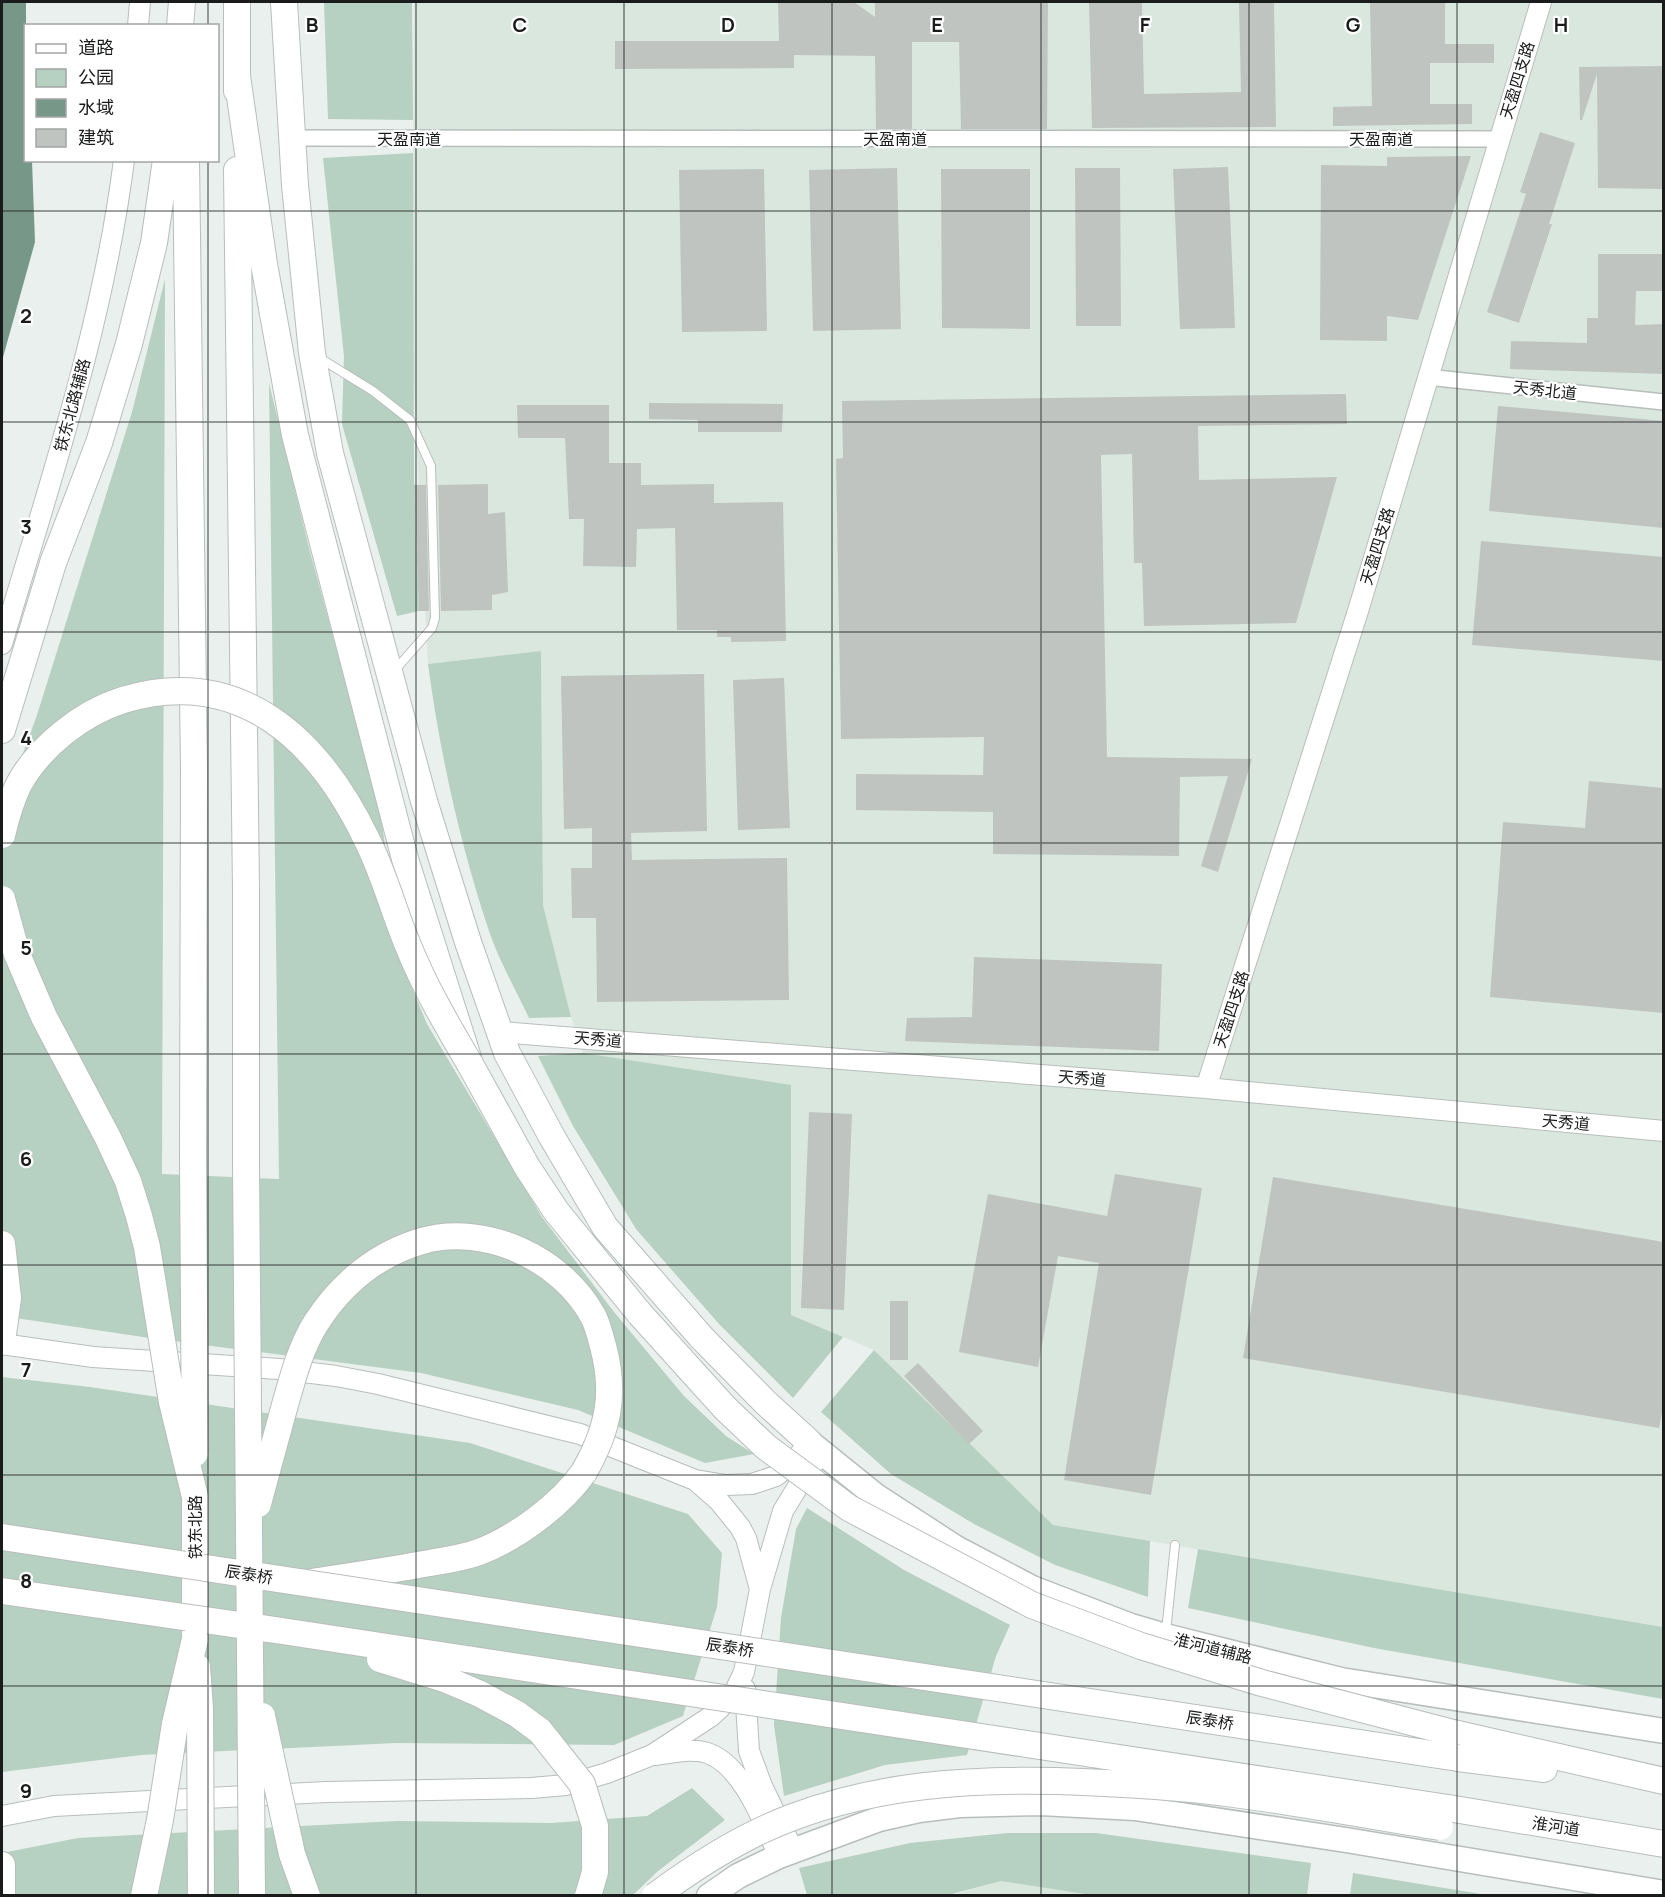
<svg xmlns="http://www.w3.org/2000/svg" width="1665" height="1897" font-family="Manrope,'Noto Sans SC',sans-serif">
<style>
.built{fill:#d9e7df}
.green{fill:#b6d0c2}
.water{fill:#779888}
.building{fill:#bfc4c1}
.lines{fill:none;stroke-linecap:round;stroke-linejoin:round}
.service-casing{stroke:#b8bebb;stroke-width:10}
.minor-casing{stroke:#b8bebb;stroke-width:18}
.tertiary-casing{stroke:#b8bebb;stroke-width:22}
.primary-casing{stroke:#b8bebb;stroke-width:27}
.trunk-casing{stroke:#b8bebb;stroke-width:28}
.service{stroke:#fff;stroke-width:8}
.minor{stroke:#fff;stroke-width:15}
.tertiary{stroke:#fff;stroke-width:20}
.primary{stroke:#fff;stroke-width:24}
.trunk{stroke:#fff;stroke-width:26}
.trunk-bridge-casing{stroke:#b8bebb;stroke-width:28;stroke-linecap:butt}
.trunk-bridge{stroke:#fff;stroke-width:26}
.grid{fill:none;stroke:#1a1c1b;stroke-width:1.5;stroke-opacity:0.55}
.labels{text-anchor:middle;stroke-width:4.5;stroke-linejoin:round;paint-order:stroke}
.street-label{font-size:16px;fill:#1a1c1b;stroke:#fff}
.grid-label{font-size:20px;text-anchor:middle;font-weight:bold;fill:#1a1c1b;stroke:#fff;stroke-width:4.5;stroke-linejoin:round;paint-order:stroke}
</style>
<rect width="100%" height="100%" fill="#eaf0ed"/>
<path class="built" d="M414 2H1663V1627L1053 1525 874 1350 791 1315V1086L583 1053 571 1017 543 905 541 651 428 664 412 350Z
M1001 1881 1091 1895 948 1896Z"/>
<path class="green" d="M324 2H412L413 120 328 119Z
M413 153 414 485 419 611 397 616 342 424 344 356 323 158Z
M165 279 162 1174 279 1179 269 383 309 548 381 814 399 957 427 1024 542 1217 614 1312 684 1396 726 1436 754 1454 705 1463 578 1410 421 1373 143 1337 2 1316V811L37 715 132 412Z
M541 651 543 905 571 1017 529 1018C516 990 499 961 489 931 460 844 440 754 428 664Z
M583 1053 791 1085V1315L843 1337 793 1398 719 1324 636 1229 573 1126 538 1056Z
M874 1350 1053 1525 1150 1541 1148 1597 1055 1565 974 1524 891 1474 821 1412Z
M2 1377 90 1387 470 1443 688 1514 722 1553 717 1607 683 1716 614 1745 396 1743 141 1755 2 1772Z
M807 1508 904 1570 1010 1625 996 1656 967 1755 885 1765 784 1796 774 1725 781 1618 796 1529Z
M1198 1549 1663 1627V1699L1374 1648 1188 1608Z
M692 1788 725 1820 658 1871 633 1895 2 1896V1853L78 1838 397 1821 552 1823 647 1816Z
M1007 1833H1096L1311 1863 1307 1895H1091L1001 1881 948 1895H807L799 1868 910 1843Z
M1353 1873 1487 1895H1350Z"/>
<path class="water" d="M2 2H26V160L32 161 35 242 2 361Z"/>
<path class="building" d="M778 2H854L875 17V2H1048L1047 129H961L959 42H912V129H876L875 56 794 55V68L615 69V41H779Z
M1089 2H1142L1144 94 1241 92 1239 2H1274L1276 127 1092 128Z
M1370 2H1445V44H1494V63H1430V104H1472V124L1333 126V107L1372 106Z
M1664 66V189L1598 188 1597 74 1582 120H1580L1579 67Z
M1540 132 1575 143 1549 224H1552L1519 323 1487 312 1526 194 1520 192Z
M1471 156 1418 320 1387 316V341L1320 340 1321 165 1387 166V157Z
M1228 167 1235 328 1180 329 1173 169Z
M897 168 901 329 813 331 809 170Z
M1075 168H1120L1121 326H1076Z
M764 169 767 331 682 332 679 170Z
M941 169H1030V329L942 328Z
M1598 254H1664V291H1636L1635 325 1664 324V374L1510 369 1511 341 1587 343V318H1598Z
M1346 394 1347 424 1198 426 1199 480 1337 477 1296 623 1144 626 1142 563H1134L1132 454 1101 455 1107 757 1252 759 1218 872 1201 866 1228 776 1180 777 1179 856 993 854V812L856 810V774L983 775 984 737 841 739 836 459 843 458 842 401Z
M649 403 783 404 782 432H698V420L649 419Z
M517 405H609V463H641V485L714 484V503L783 502 786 641 731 642V637H717V630H677L675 528 637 529 636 567 583 566 584 519H569L565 438H518Z
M1498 406 1664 421V528L1489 511Z
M488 484V514L505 512 508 592 492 595V610L441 611 438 485Z
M414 485H426L429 611H419Z
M1481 541 1664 557V661L1472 645Z
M704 674 707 831 631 833 632 860 787 858 789 1000 597 1002 596 918H572L571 868H592V828L564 829 561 676Z
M784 678 790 828 738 830 733 680Z
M1589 781 1664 788V1013L1490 997 1503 822 1585 828Z
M974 957 1162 964 1159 1051 905 1041 907 1018 972 1017Z
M809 1112 852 1114 844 1310 801 1308Z
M1115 1174 1202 1188 1151 1495 1064 1480 1099 1263 1058 1256 1038 1367 959 1352 988 1194 1107 1216Z
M1273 1177 1664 1242V1402L1659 1428 1243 1358Z
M890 1301H908V1360H890Z
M918 1363 983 1431 969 1444 904 1376Z"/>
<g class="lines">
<g class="service-casing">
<path id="service" d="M318 357 373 391 410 420 431 466 435 618 432 628 395 670
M1166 1632 1175 1545"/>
</g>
<g class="minor-casing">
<path id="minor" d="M292 138 1499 139
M1427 377 1664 402"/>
</g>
<g class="tertiary-casing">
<path id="tertiary" d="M138 26 140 2
M2 644C49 485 103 326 124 160
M500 1032 1206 1088 1664 1131
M1206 1088 1358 611 1541 2
M2 1344 93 1357 279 1369 336 1376 378 1384 580 1434 695 1480 726 1485 752 1484 776 1476 797 1458 809 1442
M760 1589 783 1511 808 1470 822 1453
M745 1689 749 1751 762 1786 793 1850
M655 1755C672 1753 694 1747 710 1754 744 1768 764 1824 779 1856
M2 1816 54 1806 326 1792 531 1788 566 1785 607 1773 652 1755 710 1717 720 1708 735 1691 744 1672 760 1589 746 1538 740 1527 719 1501 695 1480"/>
</g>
<g class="primary-casing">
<path id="primary" d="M809 1442 876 1496 956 1548 1032 1588 1131 1626 1165 1636 1341 1680 1664 1731
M709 1896 738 1876 779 1856 879 1819 919 1810 959 1805 1041 1803 1135 1808 1346 1840 1664 1893"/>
</g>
<g class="trunk-casing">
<path id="trunk" d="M237 2V91
M284 2 295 185 312 353 330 453 424 801 468 942 507 1053 552 1137 605 1227 702 1338 765 1402 809 1442
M180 26 182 2
M237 76 264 264 295 435 405 859 470 1064 527 1167 556 1211 640 1314
M186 160 194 769 193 1159
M237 170 246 889V1163
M2 730 53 563 99 443 129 344 154 243 166 160
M2 1244 8 1298 2 1342
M312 1582C351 1576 391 1570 430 1563 446 1560 463 1558 479 1552 516 1538 561 1505 584 1472
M195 1639V1497
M1453 1733 1664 1781
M1458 1758 1544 1769
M1448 1808 1664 1844
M2 1865V1896"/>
</g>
<use href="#service" class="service"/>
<use href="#minor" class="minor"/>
<use href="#tertiary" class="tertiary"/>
<use href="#primary" class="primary"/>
<use href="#trunk" class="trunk"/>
<g class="trunk-bridge-casing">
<path id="trunk-bridge" d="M2 835C6 818 11 800 19 784 40 746 82 713 123 700 240 665 318 739 366 838 383 871 393 909 407 943 424 986 447 1025 470 1064
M2 899 17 954 44 1017 108 1138 128 1181 139 1216 147 1247 172 1402 195 1497
M193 1159 195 1453
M246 1163 252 1896
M640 1314 725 1408 766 1447 849 1508 1032 1605 1141 1646 1262 1683 1453 1733
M258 1504C266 1473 275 1442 283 1412 292 1381 299 1350 316 1323 341 1284 377 1254 422 1241 486 1223 562 1259 593 1316 598 1325 600 1336 603 1346 616 1394 608 1430 584 1472
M2 1537 1458 1758
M2 1591 282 1631 1448 1808
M380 1659 445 1679 480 1694 517 1714 540 1731 582 1784 595 1826V1872L588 1896
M197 1667 200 1709 201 1896
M262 1716 292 1854 307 1896
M144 1896 160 1820 175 1724 195 1639
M655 1896C697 1865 744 1835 793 1817 878 1785 967 1779 1057 1781 1116 1783 1175 1786 1234 1794 1302 1803 1371 1816 1440 1827"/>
</g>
<use href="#trunk-bridge" class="trunk-bridge"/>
</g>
<path class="grid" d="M208 2V26M416 2V1896M624 2V1896M832 2V1896M1041 2V1896M1249 2V1896M1457 2V1896M208 160V1896M2 211H1664M2 422H1664M2 632H1664M2 843H1664M2 1054H1664M2 1265H1664M2 1475H1664M2 1686H1664"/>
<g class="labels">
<g class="street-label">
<text transform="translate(1517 80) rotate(-73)" y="6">天盈四支路</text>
<text x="409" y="145">天盈南道</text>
<text x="895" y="145">天盈南道</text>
<text x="1381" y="145">天盈南道</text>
<text transform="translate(1545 390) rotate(6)" y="6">天秀北道</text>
<text transform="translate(72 405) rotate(-75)" y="6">铁东北路辅路</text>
<text transform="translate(1377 546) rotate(-73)" y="6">天盈四支路</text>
<text transform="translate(1231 1009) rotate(-72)" y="6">天盈四支路</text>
<text transform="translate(598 1039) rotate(5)" y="6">天秀道</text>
<text transform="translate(1082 1078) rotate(5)" y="6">天秀道</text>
<text transform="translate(1566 1122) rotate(5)" y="6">天秀道</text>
<text transform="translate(195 1527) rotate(-90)" y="6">铁东北路</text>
<text transform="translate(249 1574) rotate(9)" y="6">辰泰桥</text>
<text transform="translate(730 1647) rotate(9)" y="6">辰泰桥</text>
<text transform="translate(1213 1648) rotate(14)" y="6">淮河道辅路</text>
<text transform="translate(1210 1720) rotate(9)" y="6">辰泰桥</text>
<text transform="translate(1556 1826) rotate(9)" y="6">淮河道</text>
</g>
</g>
<g class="grid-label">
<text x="312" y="32">B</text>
<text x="520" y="32">C</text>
<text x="728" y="32">D</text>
<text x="937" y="32">E</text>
<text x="1145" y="32">F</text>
<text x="1353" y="32">G</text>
<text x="1561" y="32">H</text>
<text x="26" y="323">2</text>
<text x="26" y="534">3</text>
<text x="26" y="745">4</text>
<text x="26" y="955">5</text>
<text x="26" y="1166">6</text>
<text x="26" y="1377">7</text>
<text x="26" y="1588">8</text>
<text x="26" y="1798">9</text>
</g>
<rect width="1665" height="1897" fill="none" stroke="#1a1c1b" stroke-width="6"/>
<rect x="24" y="24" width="195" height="138" fill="#ffffff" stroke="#a3a4a4" stroke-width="1.5"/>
<rect x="36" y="44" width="30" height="9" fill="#ffffff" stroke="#a3a4a4" stroke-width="1.5"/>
<text x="78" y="54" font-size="18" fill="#1a1c1b">道路</text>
<rect x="36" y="69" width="30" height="18" fill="#b6d0c2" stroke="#a3a4a4" stroke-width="1.5"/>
<text x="78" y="84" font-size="18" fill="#1a1c1b">公园</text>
<rect x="36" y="99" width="30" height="18" fill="#779888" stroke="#a3a4a4" stroke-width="1.5"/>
<text x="78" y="114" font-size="18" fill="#1a1c1b">水域</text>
<rect x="36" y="129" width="30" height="18" fill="#bfc4c1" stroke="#a3a4a4" stroke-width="1.5"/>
<text x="78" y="144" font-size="18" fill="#1a1c1b">建筑</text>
</svg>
